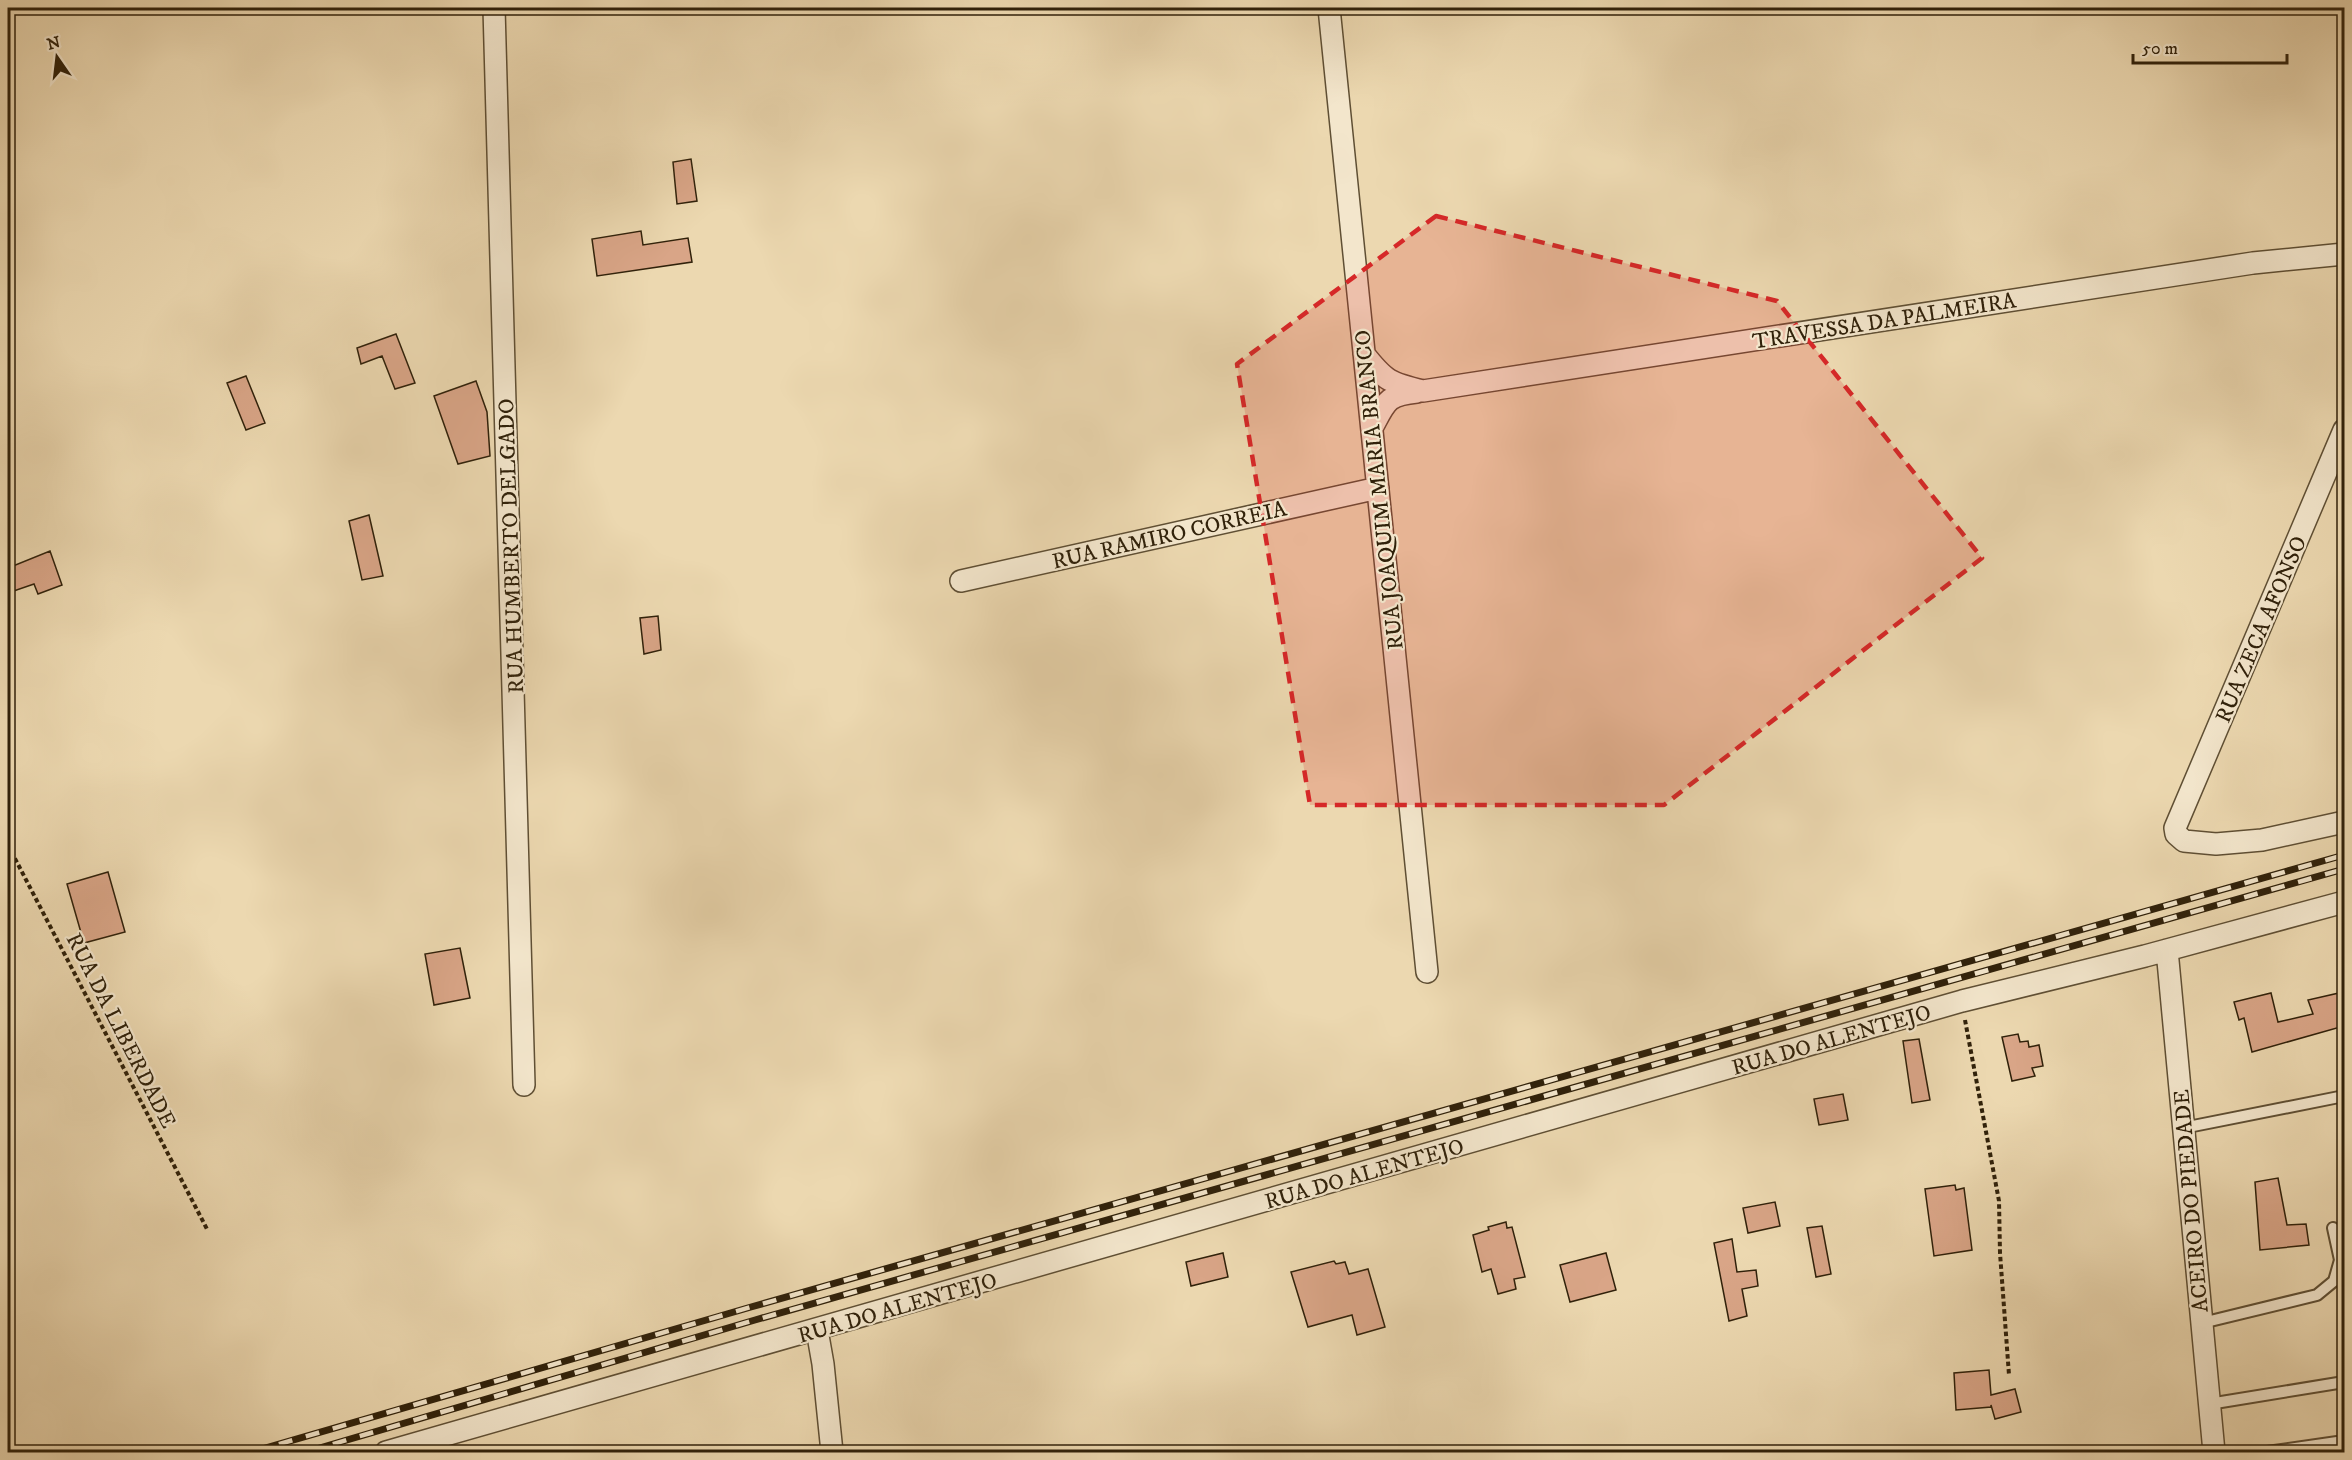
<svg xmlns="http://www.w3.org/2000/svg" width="2352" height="1460" font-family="'IM FELL DW Pica',serif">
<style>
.building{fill:#d9a587;stroke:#30210a;stroke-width:1.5}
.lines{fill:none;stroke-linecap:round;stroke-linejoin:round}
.service-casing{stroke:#5f4f34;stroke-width:14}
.minor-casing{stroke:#5f4f34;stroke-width:24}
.path{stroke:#30210a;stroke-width:4;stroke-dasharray:4.5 3;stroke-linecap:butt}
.service{stroke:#f3e6cc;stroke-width:10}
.minor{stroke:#f3e6cc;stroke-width:21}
.rail-casing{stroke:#30210a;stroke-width:7}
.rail{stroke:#f3e6cc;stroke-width:4.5;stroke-dasharray:14;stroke-linecap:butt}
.marked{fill:#d62828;fill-opacity:0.2;stroke:#d62828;stroke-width:4.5;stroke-dasharray:12 8;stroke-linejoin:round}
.labels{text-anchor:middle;stroke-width:4.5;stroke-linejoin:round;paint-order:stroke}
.street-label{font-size:22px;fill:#30210a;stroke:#f3e6cc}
</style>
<rect width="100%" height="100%" fill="#ecd8b0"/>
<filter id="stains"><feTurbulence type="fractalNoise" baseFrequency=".00333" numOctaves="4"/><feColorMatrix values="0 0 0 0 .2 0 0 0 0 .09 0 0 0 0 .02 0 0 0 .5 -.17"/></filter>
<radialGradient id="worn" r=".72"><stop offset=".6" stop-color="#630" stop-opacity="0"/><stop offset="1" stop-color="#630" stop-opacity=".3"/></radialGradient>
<path class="building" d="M691 159 697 201 677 204 673 162Z
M641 231 643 245 688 238 692 262 597 276 592 239Z
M396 334 415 383 395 389 382 356 361 364 357 348Z
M246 376 265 423 246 430 227 383Z
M476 381 487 412 490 456 458 464 434 396Z
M369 515 383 576 362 580 349 521Z
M50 551 62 585 38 594 34 584 8 593V568Z
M658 616 661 650 644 654 640 618Z
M108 872 125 932 84 943 67 884Z
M460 948 470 998 434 1005 425 954Z
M2271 993 2278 1022 2313 1014 2308 1000 2339 993 2344 1013V1026L2252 1052 2244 1018 2239 1020 2234 1002Z
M2018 1034 2020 1042 2028 1041 2029 1047 2039 1045 2043 1066 2032 1068 2035 1076 2012 1081 2002 1037Z
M1919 1039 1930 1100 1912 1103 1903 1041Z
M1843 1094 1848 1120 1819 1125 1814 1099Z
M2278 1178 2287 1225 2306 1224 2309 1245 2260 1250 2255 1182Z
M1955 1185 1956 1190 1964 1188 1972 1250 1934 1256 1925 1189Z
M1775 1202 1780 1226 1748 1233 1743 1208Z
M1506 1222 1507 1228 1512 1227 1525 1277 1514 1279 1516 1289 1498 1294 1491 1269 1482 1272 1473 1235 1489 1230 1488 1227Z
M1822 1226 1831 1274 1816 1277 1807 1228Z
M1732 1239 1737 1272 1756 1270 1758 1286 1742 1289 1747 1316 1729 1321 1714 1243Z
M1223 1253 1228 1277 1191 1286 1186 1262Z
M1606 1253 1616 1290 1570 1302 1560 1265Z
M1334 1261 1336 1264 1345 1262 1349 1274 1368 1269 1385 1327 1357 1335 1352 1315 1308 1327 1291 1272Z
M1989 1370 1991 1395 2015 1389 2021 1412 1995 1419 1991 1405V1407L1956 1410 1954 1373Z"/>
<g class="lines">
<g class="service-casing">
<path id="service" d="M2183 1128 2344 1096
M2202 1323 2317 1295 2334 1281 2340 1260 2333 1228
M2209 1404 2344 1382
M2267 1452 2344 1441"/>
</g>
<g class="minor-casing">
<path id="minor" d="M494 8 524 1085
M1329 8 1427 972
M1364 354C1385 381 1390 383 1423 391L2253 263 2344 254
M1372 428C1386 402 1386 395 1417 392
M2344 430 2175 828 2176 834 2184 841 2216 844 2262 840 2344 822
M961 581 1378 488
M2167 950 2214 1452
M817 1330 823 1364 832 1452
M386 1452 1962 1001 2145 956 2344 902"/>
</g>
<path class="path" d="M8 845 208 1231
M1965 1020 1999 1201 2000 1253 2009 1375"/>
<use href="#service" class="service"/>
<use href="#minor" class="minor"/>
<g class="rail-casing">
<path id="rail" d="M252 1452 751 1307 2344 855
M306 1452 755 1320 2344 869"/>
</g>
<use href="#rail" class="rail"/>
</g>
<path class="marked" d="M1436 216 1777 301 1982 558 1664 805H1310L1237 364Z"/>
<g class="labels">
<g class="street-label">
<text transform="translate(1884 320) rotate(-9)" y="8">TRAVESSA DA PALMEIRA</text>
<text transform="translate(1378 490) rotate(-96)" y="8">RUA JOAQUIM MARIA BRANCO</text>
<text transform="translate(1169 534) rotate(-13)" y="8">RUA RAMIRO CORREIA</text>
<text transform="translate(510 546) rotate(-92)" y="8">RUA HUMBERTO DELGADO</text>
<text transform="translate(2260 629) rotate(-67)" y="8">RUA ZECA AFONSO</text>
<text transform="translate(122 1030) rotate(63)" y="8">RUA DA LIBERDADE</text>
<text transform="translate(1831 1039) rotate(-16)" y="8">RUA DO ALENTEJO</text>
<text transform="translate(1364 1173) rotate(-16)" y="8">RUA DO ALENTEJO</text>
<text transform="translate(2190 1201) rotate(-95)" y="8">ACEIRO DO PIEDADE</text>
<text transform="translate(897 1307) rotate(-16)" y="8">RUA DO ALENTEJO</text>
</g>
</g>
<rect width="2352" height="1460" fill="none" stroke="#ecd8b0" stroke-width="30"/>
<rect x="9" y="9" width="2334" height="1442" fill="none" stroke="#30210a" stroke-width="3"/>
<rect x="15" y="15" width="2322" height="1430" fill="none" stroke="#30210a" stroke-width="1.5"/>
<g transform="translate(57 57) rotate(346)" stroke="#f3e6cc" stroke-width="4.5" paint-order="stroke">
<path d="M0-4.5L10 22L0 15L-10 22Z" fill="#30210a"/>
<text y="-9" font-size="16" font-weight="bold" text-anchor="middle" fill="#30210a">N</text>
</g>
<path d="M2133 54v9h154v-9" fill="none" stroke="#30210a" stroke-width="3"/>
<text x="2142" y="54" font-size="18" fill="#30210a" stroke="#f3e6cc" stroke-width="4.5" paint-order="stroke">50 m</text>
<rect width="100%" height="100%" filter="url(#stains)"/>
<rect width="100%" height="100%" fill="url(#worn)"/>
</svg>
